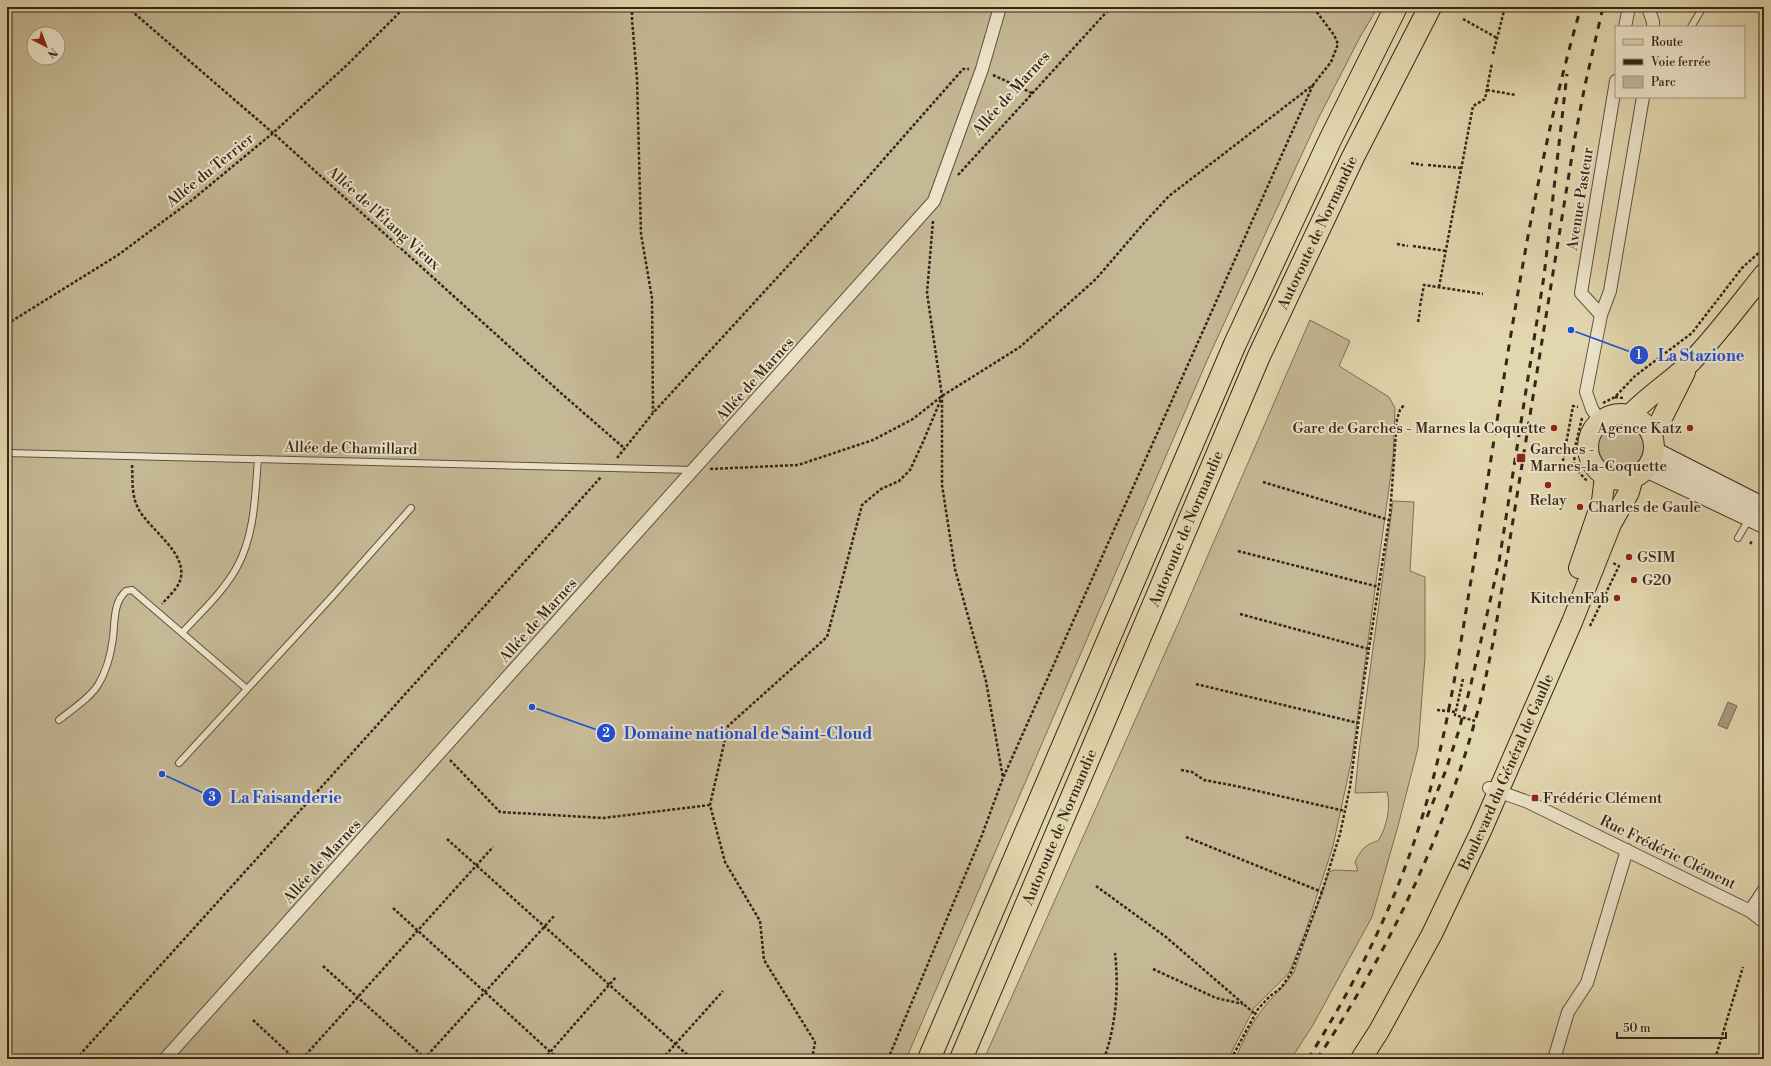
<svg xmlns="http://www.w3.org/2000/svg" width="1771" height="1066" font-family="'Libre Bodoni',serif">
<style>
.green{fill:#c5b895;stroke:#7d6e58;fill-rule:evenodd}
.water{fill:#a79a7c;stroke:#796b55}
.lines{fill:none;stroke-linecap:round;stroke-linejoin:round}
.lane-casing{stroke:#60513f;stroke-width:8}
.street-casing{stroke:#60513f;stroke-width:14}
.secondary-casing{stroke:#35251a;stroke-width:20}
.primary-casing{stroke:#35251a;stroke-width:22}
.highway-casing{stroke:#35251a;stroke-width:24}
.path{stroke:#35251a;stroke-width:2.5;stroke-dasharray:3 2;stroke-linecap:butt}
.lane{stroke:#ece4ca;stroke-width:6}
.street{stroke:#ece4ca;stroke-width:12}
.secondary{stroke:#ece4ca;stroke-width:18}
.primary{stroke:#e2d6ae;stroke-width:20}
.highway{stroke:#e2d6ae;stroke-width:22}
.rail{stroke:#35251a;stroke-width:3;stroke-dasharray:7 7;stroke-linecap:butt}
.poi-dot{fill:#8f2418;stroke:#ece4ca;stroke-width:1.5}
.labels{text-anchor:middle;stroke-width:4;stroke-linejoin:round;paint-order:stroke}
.street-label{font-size:15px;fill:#35251a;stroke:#ece4ca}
.poi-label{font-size:15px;fill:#35251a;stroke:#ece4ca;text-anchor:start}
.leader{fill:none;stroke:#1d4ed8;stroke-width:1.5}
.callout-dot{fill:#1d4ed8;stroke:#ece4ca;stroke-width:1.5}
.mark-label{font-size:12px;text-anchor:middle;font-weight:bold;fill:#fff}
.callout-label{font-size:16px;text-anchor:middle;font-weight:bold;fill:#1d4ed8;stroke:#ece4ca;stroke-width:4;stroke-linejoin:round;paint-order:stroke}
</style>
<rect width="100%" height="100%" fill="#e2d6ae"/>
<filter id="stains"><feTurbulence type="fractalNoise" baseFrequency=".005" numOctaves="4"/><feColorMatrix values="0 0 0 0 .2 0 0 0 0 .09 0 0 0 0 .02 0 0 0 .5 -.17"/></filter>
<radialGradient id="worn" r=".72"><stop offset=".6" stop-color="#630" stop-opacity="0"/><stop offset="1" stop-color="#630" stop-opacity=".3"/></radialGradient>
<path class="green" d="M7 7H1378L1360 37 1319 117 1209 356 906 1059H7ZM34 34H58V58H34Z
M1310 320 1350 341 1339 366 1389 397 1395 408 1393 458 1352 758 1333 846 1305 933 1289 973 1254 1008 1228 1059H984L1182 615Z
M1595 446a26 26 0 1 1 52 0a26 26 0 1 1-52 0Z
M1393 501 1414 502 1410 571 1425 577V657L1418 748 1398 826 1372 917 1313 1025 1291 1059H1235C1243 1042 1250 1025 1262 1010 1272 996 1284 988 1294 972L1329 872 1334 870 1358 871 1355 862C1361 850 1365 844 1378 841 1387 827 1391 807 1387 792L1355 793 1359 751Z"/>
<path class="water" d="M1728 702 1737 706 1727 729 1718 725Z"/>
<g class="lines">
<g class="lane-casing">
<path id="lane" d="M1691 27 1703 7
M7 453 693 470
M1738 538 1749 519
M247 689 182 633C201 612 224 591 237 567 255 534 255 495 258 459
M59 720C71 710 89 699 98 685 106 672 111 653 113 638 115 621 113 603 126 591L132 590 182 633
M179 763 329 600 411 508"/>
</g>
<g class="street-casing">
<path id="street" d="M1648 7 1653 22V27
M1625 27 1629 7
M1601 315 1581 293 1616 81
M1600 421 1592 409 1586 392 1601 315 1610 291 1643 97
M1489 788 1528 802 1750 911 1764 922
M1750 911 1764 890
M165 1059 934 201 982 69 1000 7
M1554 1059 1568 1012 1587 983 1627 850"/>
</g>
<g class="secondary-casing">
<path id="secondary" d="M1654 451 1764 507
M1646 468 1764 524"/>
</g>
<g class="primary-casing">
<g id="primary">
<circle cx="1621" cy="447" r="33"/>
<path d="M1630 415C1649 395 1672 381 1691 362 1717 335 1740 304 1764 274"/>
<path d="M1651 433 1659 424 1685 372"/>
<path d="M1579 568 1602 501 1605 476"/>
<path id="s1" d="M1361 1059 1379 1031 1432 934 1481 831 1572 622 1611 524 1629 492 1633 477"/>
</g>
</g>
<g class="highway-casing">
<g id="highway">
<path d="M929 1059 1235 344 1330 140 1396 7"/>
<path id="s2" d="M961 1059 1259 356 1353 157 1430 7"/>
</g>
</g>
<path class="path" d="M127 7 273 133 562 394 624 448
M632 7V20L637 78 641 234 652 298 653 412
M7 18 12 7
M1463 19 1497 38
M1493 54 1505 7
M993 75 1032 93
M1487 90 1516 95
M1411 163 1423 165
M1428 165 1461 168
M958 175 1111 7
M933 221 927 293 942 396V485L955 569 986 681 1003 778
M1397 244 1408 246
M1413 246 1446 251
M1439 287 1473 106 1485 99 1492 63
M1420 306 1424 285 1483 294
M1418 322 1420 310
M7 324 118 255 192 200 273 133 348 64 405 7
M1615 397 1623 398
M1603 403 1615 397 1635 376 1692 333 1742 268 1764 248
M1582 418 1574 452 1575 468 1588 482
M617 458 653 413 840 209 963 69H969
M1556 464 1562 466 1568 470
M132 465C133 480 131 494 138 508 148 529 192 555 179 583 176 590 167 598 162 604
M1562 466 1573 406 1578 407
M710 469 798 465 873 440 913 419 942 396 1020 347 1096 279 1144 223 1169 196 1313 85 1331 62 1338 44 1334 35 1313 7
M1263 482 1389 520
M1750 544 1753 540
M1238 551 1379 587
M1240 614 1369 649
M1590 626 1619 566 1613 563
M1463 679 1455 715 1475 721
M1196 684 1358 723
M1437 710 1456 712
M450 760 500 812 603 818 710 805
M1181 770 1192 772 1204 780 1236 786 1345 811
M1186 837 1322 892
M447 839 692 1059
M1096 886 1166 937 1255 1014
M393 908 558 1059
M323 966 426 1059
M1153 969 1216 998 1243 1004
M253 1020 295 1059
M76 1059 601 477
M302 1059 493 847
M424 1059 555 915
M544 1059 616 977
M662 1059 723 991
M812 1059 815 1042 764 960 760 921 725 862 710 805 728 726 827 637 862 505 881 489 899 481 910 470 923 442 941 399
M888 1059 982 835 1003 778 1313 85
M1104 1059C1116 1025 1119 988 1115 953
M1231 1059 1258 1009 1270 996 1281 988 1291 973 1322 892 1340 834 1350 787 1364 680 1390 514 1397 419 1400 410 1404 405
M1715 1059 1743 967"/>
<use href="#lane" class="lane"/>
<use href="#street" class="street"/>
<use href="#secondary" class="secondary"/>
<use href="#primary" class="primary"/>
<use href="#highway" class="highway"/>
<path class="rail" d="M1427 817 1446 770 1459 730 1471 684 1499 562 1544 276 1567 74
M1308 1059C1354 986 1393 909 1419 827 1446 744 1458 659 1472 574 1505 384 1527 192 1581 7
M1317 1059C1386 956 1442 840 1475 721 1483 693 1488 666 1494 638L1575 137 1585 85 1603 7"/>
</g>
<g class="poi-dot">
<circle cx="1554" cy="428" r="4"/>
<circle cx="1690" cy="428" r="4"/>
<rect x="1516" y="453" width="10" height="10" rx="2"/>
<circle cx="1548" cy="485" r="4"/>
<circle cx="1580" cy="507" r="4"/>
<circle cx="1629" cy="557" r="4"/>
<circle cx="1634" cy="580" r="4"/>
<circle cx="1617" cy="598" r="4"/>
<rect x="1531" y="794" width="8" height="8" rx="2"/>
</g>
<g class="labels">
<g class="street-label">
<text transform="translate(1011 93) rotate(-48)" y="5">Allée de Marnes</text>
<text transform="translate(210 170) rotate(-39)" y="5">Allée du Terrier</text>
<text transform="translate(1580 199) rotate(-81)" y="5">Avenue Pasteur</text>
<text transform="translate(384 218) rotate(42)" y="5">Allée de l'Étang Vieux</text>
<text dy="5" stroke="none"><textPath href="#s2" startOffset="900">Autoroute de Normandie</textPath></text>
<text transform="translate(755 379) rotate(-48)" y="5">Allée de Marnes</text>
<text transform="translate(351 448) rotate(1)" y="5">Allée de Chamillard</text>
<text dy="5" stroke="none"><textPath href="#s2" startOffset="576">Autoroute de Normandie</textPath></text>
<text transform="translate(538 620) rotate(-48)" y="5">Allée de Marnes</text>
<text dy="5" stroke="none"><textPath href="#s1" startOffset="322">Boulevard du Général de Gaulle</textPath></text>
<text dy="5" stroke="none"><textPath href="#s2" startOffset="252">Autoroute de Normandie</textPath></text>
<text transform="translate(1668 852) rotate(26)" y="5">Rue Frédéric Clément</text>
<text transform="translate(322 861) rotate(-48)" y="5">Allée de Marnes</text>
</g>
<g class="poi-label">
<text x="1546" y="433" text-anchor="end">Gare de Garches - Marnes la Coquette</text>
<text x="1682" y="433" text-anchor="end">Agence Katz</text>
<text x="1530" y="454">Garches -<tspan x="1530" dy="17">Marnes-la-Coquette</tspan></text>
<text x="1548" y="505" text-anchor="middle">Relay</text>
<text x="1588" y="512">Charles de Gaule</text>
<text x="1637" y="562">GSIM</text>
<text x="1642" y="585">G20</text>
<text x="1609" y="603" text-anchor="end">KitchenFab</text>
<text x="1543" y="803">Frédéric Clément</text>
</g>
</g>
<path class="leader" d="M1571 330L1639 355M532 707L606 733M162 774L212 797"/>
<g class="callout-dot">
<circle cx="1571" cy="330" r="4"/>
<circle cx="532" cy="707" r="4"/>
<circle cx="162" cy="774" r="4"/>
<circle cx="1639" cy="355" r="10"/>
<circle cx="606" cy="733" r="10"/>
<circle cx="212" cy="797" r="10"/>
</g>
<g class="mark-label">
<text x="1639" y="359">1</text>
<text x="606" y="737">2</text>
<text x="212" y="801">3</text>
</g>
<g class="callout-label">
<text x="1701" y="361">La Stazione</text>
<text x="748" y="739">Domaine national de Saint-Cloud</text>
<text x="286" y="803">La Faisanderie</text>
</g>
<rect width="1771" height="1066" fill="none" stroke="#e2d6ae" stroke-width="24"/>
<rect x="8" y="8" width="1755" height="1050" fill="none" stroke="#35251a" stroke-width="2"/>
<rect x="12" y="12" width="1747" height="1042" fill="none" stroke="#35251a"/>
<rect x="1615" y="26" width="130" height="72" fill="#ece4ca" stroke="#a39884"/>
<rect x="1623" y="39" width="20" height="6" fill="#e2d6ae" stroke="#a39884"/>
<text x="1651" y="46" font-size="12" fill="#35251a">Route</text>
<rect x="1623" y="59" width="20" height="6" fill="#35251a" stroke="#a39884"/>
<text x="1651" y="66" font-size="12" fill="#35251a">Voie ferrée</text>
<rect x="1623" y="76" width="20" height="12" fill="#c5b895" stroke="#a39884"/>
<text x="1651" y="86" font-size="12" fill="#35251a">Parc</text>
<g transform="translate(46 46) rotate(138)"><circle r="19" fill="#ece4ca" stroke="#a39884"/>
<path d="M0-3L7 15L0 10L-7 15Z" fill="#8f2418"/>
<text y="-6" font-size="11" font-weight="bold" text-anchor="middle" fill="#35251a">N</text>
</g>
<path d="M1617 1032v6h109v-6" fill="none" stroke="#35251a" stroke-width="2"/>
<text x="1623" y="1032" font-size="12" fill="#35251a" stroke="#ece4ca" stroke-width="3" paint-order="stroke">50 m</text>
<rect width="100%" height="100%" filter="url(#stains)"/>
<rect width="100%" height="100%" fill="url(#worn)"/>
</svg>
